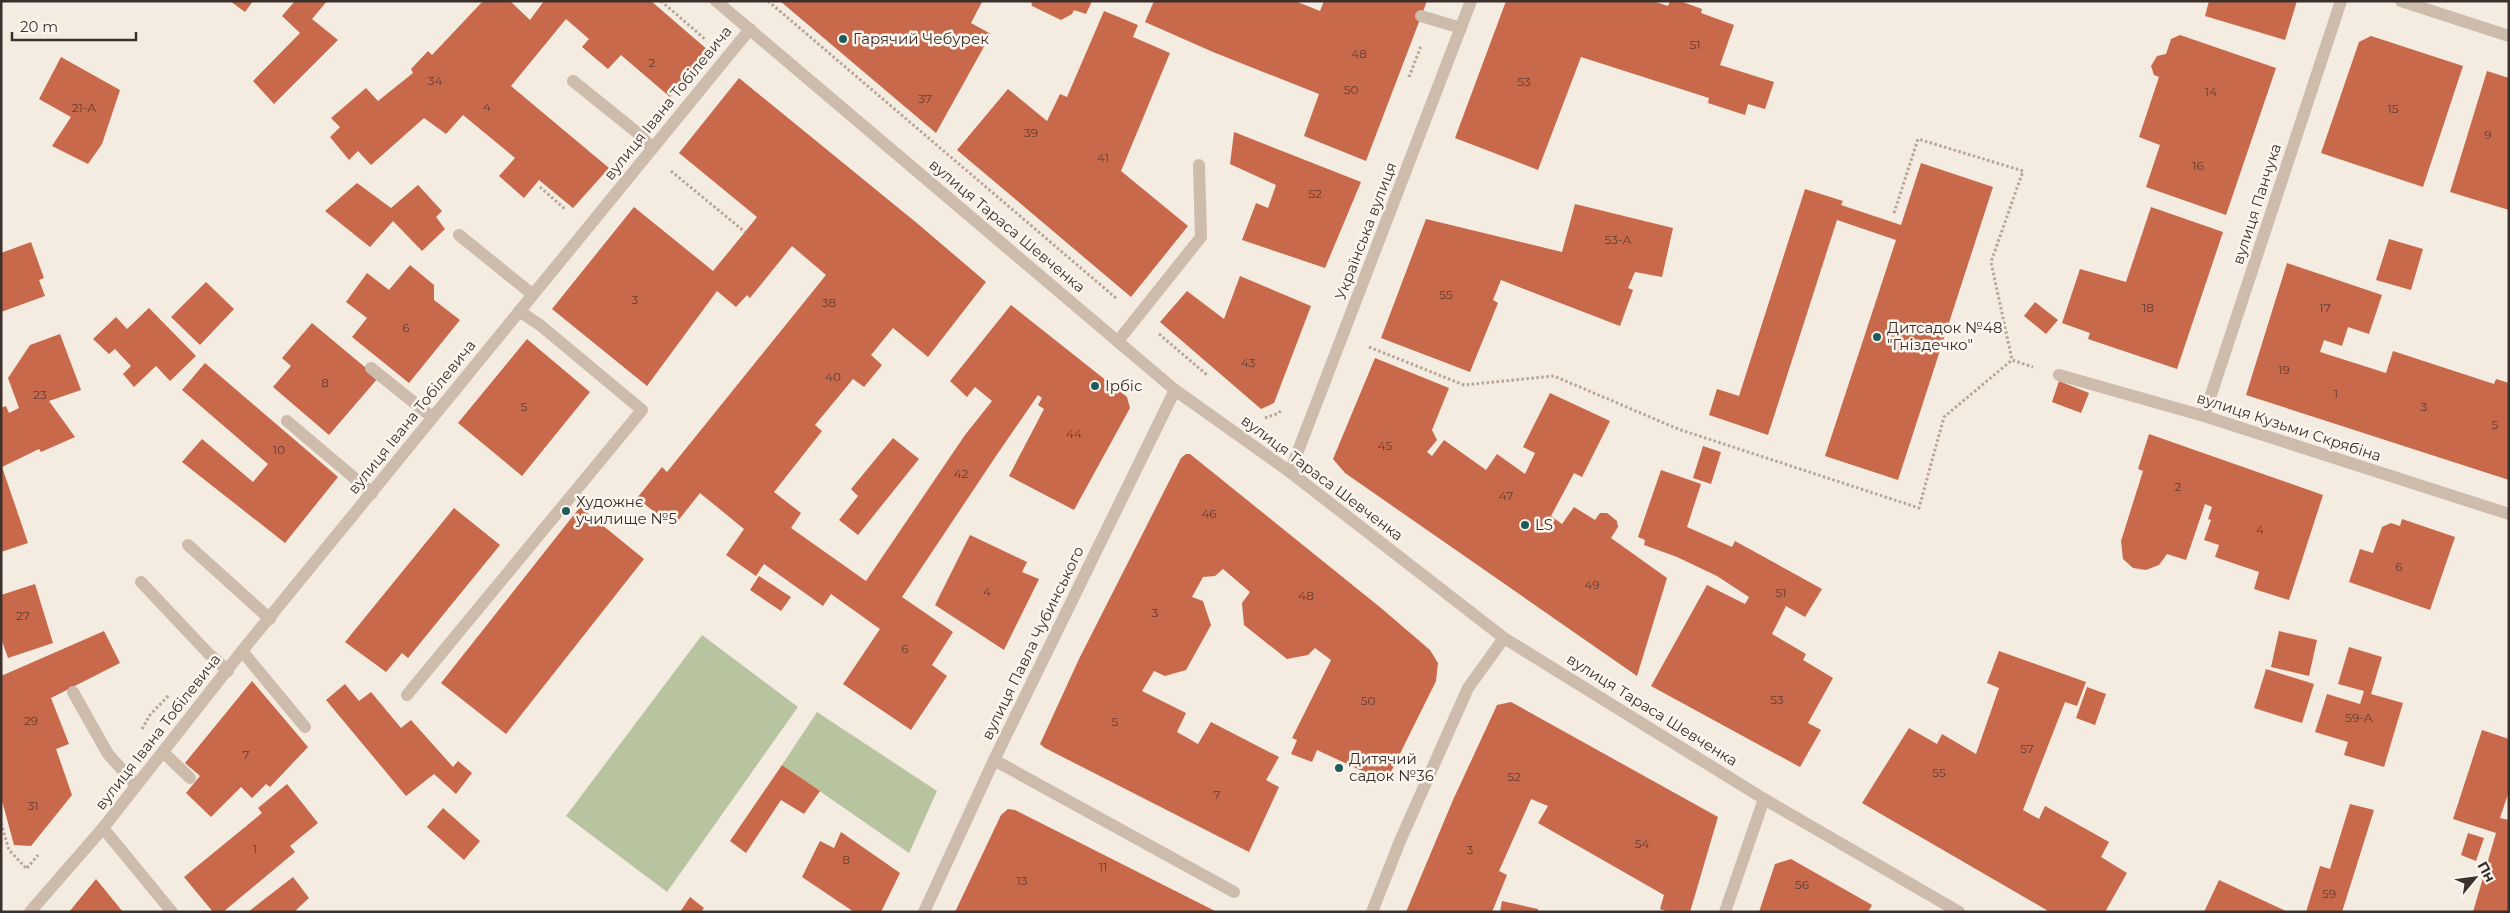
<svg xmlns="http://www.w3.org/2000/svg" width="2510" height="913" font-family="Montserrat,sans-serif">
<style>
.green{fill:#b8c4a0}
.building{fill:#c8694b}
.lines{fill:none;stroke-linecap:round;stroke-linejoin:round}
.path{stroke:#b9a596;stroke-width:3;stroke-dasharray:2.5 2.5;stroke-linecap:butt}
.service{stroke:#cdbbac;stroke-width:12}
.minor{stroke:#cdbbac;stroke-width:12}
.tertiary{stroke:#cdbbac;stroke-width:12}
.poi-dot{fill:#1f5a5e;stroke:#fbf5ee;stroke-width:2}
.labels{text-anchor:middle;stroke-width:5;stroke-linejoin:round;paint-order:stroke}
.number-label{font-size:12px;fill:#5e3e33}
.poi-label{font-size:15px;fill:#3b302b;stroke:#fbf5ee;text-anchor:start}
.street-label{font-size:15px;fill:#3b302b;stroke:#fbf5ee}
</style>
<rect width="100%" height="100%" fill="#f4ebe1"/>
<path class="green" d="M702 635 798 707 667 892 566 816Z
M817 712 937 791 909 853 782 765Z"/>
<path class="building" d="M230 1H253L245 12Z
M295 1H327L312 19 338 40 274 104 253 81 300 33 282 16Z
M483 1H510L530 20 544 1H651L709 51 670 97 621 55 608 69 582 47 589 39 566 19 511 86 609 168 573 208 539 180 524 198 499 176 515 158 463 115 446 134 424 118 371 165 358 151 349 160 330 137 340 127 331 118 366 88 378 101 413 73 411 69 428 51 432 55Z
M780 1H980L982 2 971 23 991 34 936 133Z
M1031 1H1092L1086 14 1074 10 1072 14 1061 20 1032 6Z
M1154 1H1295L1320 11 1324 1H1427L1366 161 1304 136 1319 94 1213 52 1145 22Z
M1506 1H1653L1668 6 1670 1H1680L1702 9 1701 13 1734 25 1720 65 1774 82 1765 109 1748 104 1745 115 1708 103 1709 98 1581 57 1538 170 1455 138Z
M2209 1H2297L2285 40 2205 16Z
M1104 11 1138 25 1133 37 1170 53 1121 171 1188 226 1131 297 957 150 1008 89 1047 121 1060 94 1067 97Z
M2180 35 2276 68 2226 215 2146 187 2160 145 2139 137 2159 77 2154 75 2151 66 2157 56 2166 54 2171 39Z
M2371 36 2463 66 2423 187 2321 153 2359 42Z
M61 57 120 90 102 144 88 164 52 146 71 117 39 99Z
M2487 71 2509 78V210L2450 192Z
M739 78 918 224 986 282 928 357 893 328 871 355 882 365 864 387 853 379 815 425 822 431 774 492 801 513 791 528 866 581 965 435 992 401 975 387 967 397 950 381 1011 305 1127 397 1130 408 1074 510 1009 476 1044 409 1038 405 1042 398 1038 395 996 456 902 597 953 632 932 665 947 676 911 730 843 684 880 629 831 594 823 606 764 564 756 576 726 555 744 529 700 493 673 527 637 498 662 467 667 472 826 275 792 246 750 298 747 295 736 307 717 291 647 386 552 309 634 207 713 271 745 232 757 217 679 153Z
M1234 132 1361 182 1325 268 1242 240 1256 203 1268 208 1276 185 1230 164Z
M1921 163 1993 187 1898 480 1825 456 1896 240 1837 220 1768 435 1709 415 1717 389 1739 396 1805 189 1843 201 1841 205 1901 225Z
M357 183 391 208 418 185 442 211 436 217 445 229 422 251 393 221 370 247 325 211Z
M1575 204 1673 228 1662 277 1635 272 1628 288 1633 290 1620 326 1501 280 1493 300 1498 303 1470 372 1381 338 1426 219 1562 252Z
M2151 207 2223 232 2177 369 2088 339 2090 333 2062 323 2080 269 2126 282Z
M2389 239 2423 249 2411 290 2376 280Z
M31 242 44 278 39 280 45 296 1 312V253Z
M2287 263 2382 295 2369 334 2348 327 2342 346 2324 340 2320 352 2386 373 2393 351 2494 384 2496 379 2509 383V480L2246 395Z
M410 265 434 285V300L460 320 409 383 352 337 367 318 346 302 367 273 389 290Z
M1240 276 1311 306 1274 403 1261 409 1160 322 1187 291 1224 319Z
M206 282 234 309 200 345 171 317Z
M2035 302 2058 320 2046 334 2024 316Z
M149 308 196 356 170 381 156 366 134 387 123 374 131 366 115 349 109 354 93 339 116 317 127 329Z
M312 323 378 378 329 435 273 387 291 366 282 358Z
M60 334 81 390 49 401 75 437 41 452 39 449 2 467 28 543 1 552V408L6 406 9 413 19 408 8 378 30 345Z
M527 339 590 392 522 476 458 423Z
M1375 358 1449 388 1432 430 1437 440 1427 452 1432 456 1444 440 1486 470 1497 454 1525 474 1535 453 1523 447 1550 393 1610 421 1582 477 1574 473 1551 516 1562 524 1574 507 1595 520 1600 513H1607L1617 521 1618 527 1611 538 1667 578 1637 676 1345 473 1333 459Z
M205 363 338 477 285 543 182 462 202 439 253 482 268 464 182 390Z
M2059 381 2089 393 2081 413 2052 402Z
M2149 434 2323 495 2289 600 2254 589 2259 572 2215 557 2219 545 2204 540 2211 520 2208 519 2212 507 2205 504 2186 560 2167 554 2159 565 2146 570 2133 568 2123 559 2121 541 2143 471 2138 469Z
M893 438 919 459 858 535 839 520 858 496 851 489Z
M1703 446 1721 452 1711 484 1693 478Z
M1186 454H1190L1381 608 1430 650 1438 663 1436 681 1386 782 1317 750 1312 762 1291 754 1297 740 1292 738 1331 660 1315 648 1308 655 1287 659 1244 625 1242 603 1250 592 1223 569 1215 576 1203 577 1192 597 1203 601 1211 625 1186 670 1165 676 1154 671 1142 691 1186 713 1177 732 1198 744 1211 722 1279 757 1266 780 1279 787 1249 852 1045 748 1040 744 1079 659 1181 458Z
M1661 470 1701 484 1687 527 1732 547 1735 541 1822 589 1805 617 1786 606 1772 634 1806 654 1803 660 1833 678 1808 723 1821 730 1800 767 1651 686 1707 585 1745 604 1749 597 1717 576 1677 557 1644 545 1645 540 1638 537Z
M580 507 644 559 506 734 441 683Z
M454 508 500 545 408 658 402 653 386 672 345 642Z
M2402 519 2455 537 2430 610 2349 582 2360 549 2373 553 2382 527 2391 523 2400 526Z
M970 535 1027 562 1022 572 1039 579 1004 650 935 605Z
M759 576 791 597 781 611 750 590Z
M35 584 53 643 8 658 1 638V595Z
M104 631 120 663 51 698 69 744 56 749 72 795 31 846 14 845 1 797V676Z
M2279 631 2317 640 2309 676 2271 667Z
M2349 647 2382 657 2371 694 2403 703 2384 767 2344 755 2348 742 2315 732 2327 694 2360 704 2364 691 2338 684Z
M1999 651 2086 682 2077 706 2065 702 2023 810 2039 819 2045 806 2109 842 2101 857 2127 873 2105 912H2050L1862 803 1909 728 1937 744 1942 734 1976 754 1999 688 1987 683Z
M2266 669 2314 684 2302 723 2254 708Z
M252 681 308 747 270 787 266 784 252 798 241 787 211 817 186 793 200 776 185 763Z
M345 684 359 701 371 692 401 728 411 720 453 767 458 761 472 773 456 794 434 774 406 796 326 700Z
M2087 687 2106 694 2095 725 2076 718Z
M1511 702 1718 817 1690 912H1669L1660 909 1664 895 1538 823 1548 806 1531 799 1499 871 1507 875 1492 912H1406L1453 800 1497 705Z
M2482 730 2509 739V791L2500 818 2509 820V912H2473L2496 833 2453 819Z
M782 765 820 791 804 814 781 800 746 853 730 841Z
M287 784 318 823 290 846 295 852 223 912H213L184 877 262 813 258 808Z
M2350 804 2374 810 2342 912H2306L2320 866 2330 869Z
M443 808 480 841 464 860 427 827Z
M1008 809 1015 810 1217 912H955L1001 815Z
M841 832 900 873 881 912H854L802 877 820 841 834 848Z
M2468 833 2484 838 2476 861 2461 855Z
M1791 859 1872 905 1868 912H1759L1775 864Z
M293 877 309 898 294 912H248Z
M96 879 123 912H69Z
M2219 880 2288 912H2204Z
M690 897 704 908 701 912H680Z
M1502 901 1538 909V912H1500Z"/>
<g class="lines">
<path class="path" d="M661 1 706 40
M768 1 1116 298
M1409 77 1421 46
M671 171 745 232
M540 187 566 210
M1894 213 1918 139 2023 171 1991 262 2012 360
M1159 334 1207 375
M1369 347 1464 385 1554 376 1678 429 1919 508 1944 417 2012 360 2033 367
M1265 418 1279 413 1281 410
M142 729 150 715 169 695
M1 823 9 850 27 869
M27 868 38 855"/>
<path class="service" d="M1421 16 1461 28
M573 81 639 134 652 148
M459 235 532 294
M1118 341 1201 237 1199 165
M371 368 432 417
M287 421 372 493
M188 545 270 619
M141 582 208 653 228 671
M242 651 305 727
M73 692 108 754 136 785
M407 695 642 410 540 325 519 311
M163 752 190 778
M994 760 1234 892"/>
<path class="minor" d="M2401 1 2509 36
M2059 375 2204 416 2509 514
M2204 416 2341 1
M1290 472 1471 1
M103 828 172 912
M30 912 103 828 242 651 750 29
M924 912 994 760 1175 390
M1372 912 1400 841 1468 688 1504 638
M1725 912 1764 799"/>
<path class="tertiary" d="M716 1 1175 390 1290 472 1504 638 1764 799 1959 912"/>
</g>
<g class="poi-dot">
<circle cx="843" cy="39" r="5"/>
<circle cx="1877" cy="337" r="5"/>
<circle cx="1095" cy="386" r="5"/>
<circle cx="566" cy="511" r="5"/>
<circle cx="1525" cy="525" r="5"/>
<circle cx="1339" cy="768" r="5"/>
</g>
<g class="labels">
<g class="number-label">
<text x="1695" y="49">51</text>
<text x="1359" y="58">48</text>
<text x="652" y="67">2</text>
<text x="435" y="85">34</text>
<text x="1524" y="86">53</text>
<text x="1351" y="94">50</text>
<text x="2211" y="96">14</text>
<text x="925" y="103">37</text>
<text x="487" y="111">4</text>
<text x="84" y="112">21-А</text>
<text x="2393" y="113">15</text>
<text x="1031" y="137">39</text>
<text x="2488" y="139">9</text>
<text x="1103" y="162">41</text>
<text x="2198" y="170">16</text>
<text x="1315" y="198">52</text>
<text x="1618" y="244">53-А</text>
<text x="1446" y="299">55</text>
<text x="635" y="304">3</text>
<text x="829" y="307">38</text>
<text x="2148" y="312">18</text>
<text x="2325" y="312">17</text>
<text x="406" y="332">6</text>
<text x="1248" y="367">43</text>
<text x="2284" y="374">19</text>
<text x="833" y="381">40</text>
<text x="325" y="387">8</text>
<text x="2336" y="398">1</text>
<text x="40" y="399">23</text>
<text x="524" y="411">5</text>
<text x="2424" y="411">3</text>
<text x="2495" y="429">5</text>
<text x="1074" y="438">44</text>
<text x="1385" y="450">45</text>
<text x="279" y="454">10</text>
<text x="961" y="478">42</text>
<text x="2178" y="491">2</text>
<text x="1506" y="500">47</text>
<text x="1209" y="518">46</text>
<text x="2260" y="534">4</text>
<text x="2399" y="571">6</text>
<text x="1592" y="589">49</text>
<text x="987" y="596">4</text>
<text x="1781" y="597">51</text>
<text x="1306" y="600">48</text>
<text x="1155" y="617">3</text>
<text x="23" y="620">27</text>
<text x="905" y="653">6</text>
<text x="1777" y="704">53</text>
<text x="1368" y="705">50</text>
<text x="2359" y="722">59-А</text>
<text x="31" y="725">29</text>
<text x="1115" y="726">5</text>
<text x="2027" y="753">57</text>
<text x="246" y="759">7</text>
<text x="1939" y="777">55</text>
<text x="1514" y="781">52</text>
<text x="1217" y="799">7</text>
<text x="33" y="810">31</text>
<text x="1642" y="848">54</text>
<text x="255" y="853">1</text>
<text x="1470" y="854">3</text>
<text x="846" y="864">8</text>
<text x="1103" y="871">11</text>
<text x="1022" y="885">13</text>
<text x="1802" y="889">56</text>
<text x="2329" y="898">59</text>
</g>
<g class="poi-label">
<text x="853" y="44">Гарячий Чебурек</text>
<text x="1887" y="333">Дитсадок №48<tspan x="1887" dy="17">"Гніздечко"</tspan></text>
<text x="1105" y="391">Ірбіс</text>
<text x="576" y="507">Художнє<tspan x="576" dy="17">училище №5</tspan></text>
<text x="1535" y="530">LS</text>
<text x="1349" y="764">Дитячий<tspan x="1349" dy="17">садок №36</tspan></text>
</g>
<g class="street-label">
<text transform="translate(668 103) rotate(-51)" y="5">вулиця Івана Тобілевича</text>
<text transform="translate(2257 204) rotate(-72)" y="5">вулиця Панчука</text>
<text transform="translate(1007 226) rotate(40)" y="5">вулиця Тараса Шевченка</text>
<text transform="translate(1366 231) rotate(-69)" y="5">Українська вулиця</text>
<text transform="translate(412 417) rotate(-51)" y="5">вулиця Івана Тобілевича</text>
<text transform="translate(2289 427) rotate(18)" y="5">вулиця Кузьми Скрябіна</text>
<text transform="translate(1322 478) rotate(37)" y="5">вулиця Тараса Шевченка</text>
<text transform="translate(1033 643) rotate(-64)" y="5">вулиця Павла Чубинського</text>
<text transform="translate(1652 710) rotate(32)" y="5">вулиця Тараса Шевченка</text>
<text transform="translate(158 732) rotate(-52)" y="5">вулиця Івана Тобілевича</text>
</g>
</g>
<rect width="2510" height="913" fill="none" stroke="#3b302b" stroke-width="5"/>
<g transform="translate(2475 878) rotate(61)" stroke="#fbf5ee" stroke-width="4" paint-order="stroke">
<path d="M0-4L9 19L0 12L-9 19Z" fill="#3b302b"/>
<text y="-8" font-size="14" font-weight="bold" text-anchor="middle" fill="#3b302b">Пн</text>
</g>
<path d="M12 32v8h124v-8" fill="none" stroke="#3b302b" stroke-width="2.5"/>
<text x="20" y="32" font-size="15" fill="#3b302b" stroke="#fbf5ee" stroke-width="4" paint-order="stroke">20 m</text>
</svg>
